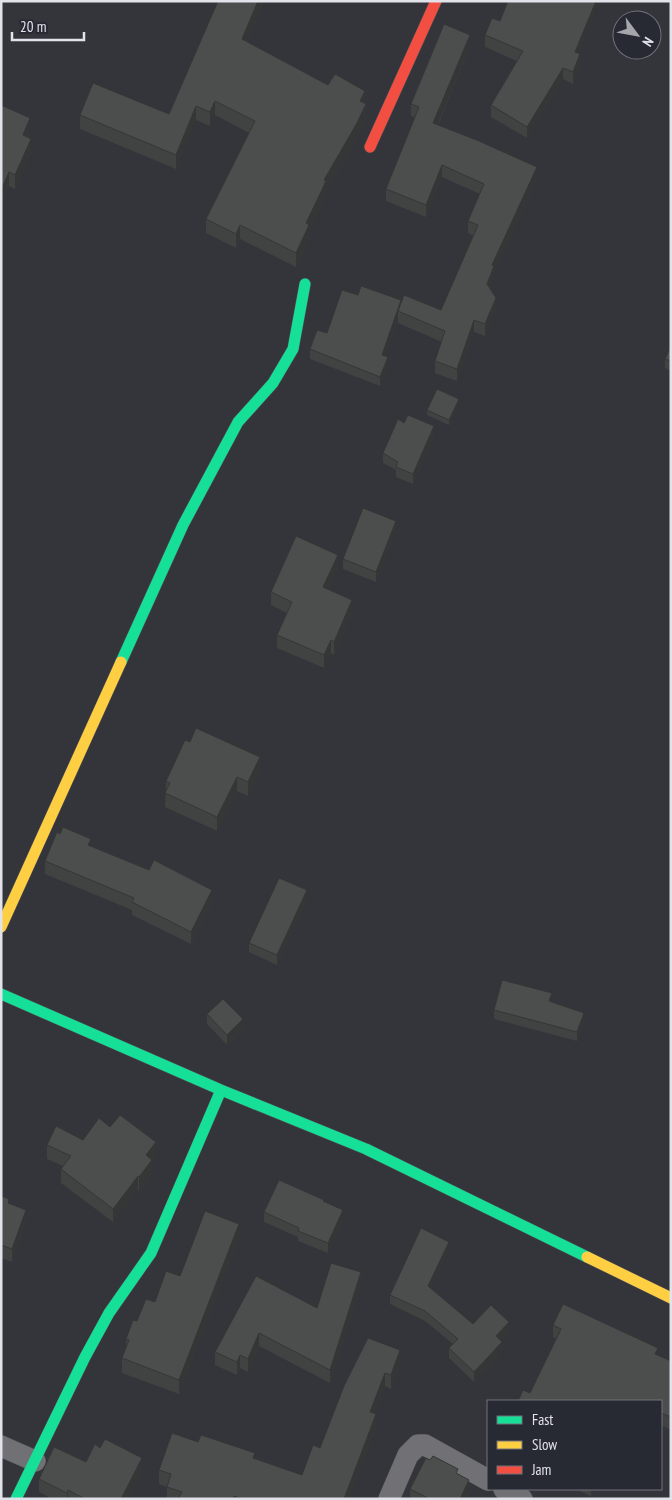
<svg xmlns="http://www.w3.org/2000/svg" width="672" height="1500" font-family="'PT Sans Narrow',sans-serif">
<style>
.lines{fill:none;stroke-linecap:round;stroke-linejoin:round}
.street-casing{stroke:#505156;stroke-width:22}
.fast-casing{stroke:#505156;stroke-width:12}
.slow-casing{stroke:#505156;stroke-width:12}
.jam-casing{stroke:#505156;stroke-width:12}
.street{stroke:#707075;stroke-width:21}
.fast{stroke:#16e098;stroke-width:11}
.slow{stroke:#ffcf43;stroke-width:11}
.jam{stroke:#f24e42;stroke-width:11}
.wall{fill:#414242}
.shaded-wall{fill:#353636}
.building{fill:#4c4d4d;stroke:#353636}
</style>
<rect width="100%" height="100%" fill="#34353a"/>
<g class="lines">
<g class="street-casing">
<path id="street" d="M1 1446 35 1461
M504 1489 522 1499
M389 1499 408 1455 418 1445H425L488 1480"/>
</g>
<g class="fast-casing">
<path id="fast" d="M121 662 183 525 238 422 273 383 293 349 305 284
M1 994 221 1090 366 1149 587 1257
M16 1499 85 1357 109 1313 151 1253 221 1090"/>
</g>
<g class="slow-casing">
<path id="slow" d="M1 927 121 662
M587 1257 671 1298"/>
</g>
<g class="jam-casing">
<path id="jam" d="M370 147 436 1"/>
</g>
<use href="#street" class="street"/>
<use href="#fast" class="fast"/>
<use href="#slow" class="slow"/>
<use href="#jam" class="jam"/>
</g>
<path class="wall" d="M264 1 247 42 365 104 366 118 357 138 326 191V195L321 206 309 230V239L296 267 240 239 236 248 206 233V219L249 133 215 115 210 126 196 120 176 169 80 129V115L169 114Z
M485 35 579 54 580 66 573 84 563 79 527 138 491 117V105L517 61 485 47Z
M470 47 438 125 537 179 494 273V278L490 288 496 310 485 336 474 332 457 381 435 373V361L442 342 398 323V320L385 356 388 367 380 386 310 359V349L327 333 358 295 441 310 473 236 468 233V221L480 194 442 177 426 217 386 201V189L415 117 411 116V104Z
M1 105 30 132 28 138 31 153 15 189 9 186 1 205Z
M671 346V371L665 368V359Z
M459 404 449 425 427 415V410Z
M434 435 413 484 396 477V470L383 463V453Z
M396 531 376 582 343 569V559Z
M338 568 328 589 352 613 334 655 331 653 324 668 277 648V635L287 613 271 605V592Z
M260 772 248 796 237 791 217 831 165 807 166 781Z
M91 846 212 902 191 944 132 915V910L45 874V861Z
M307 900 277 965 249 952V943Z
M494 1010 584 1022 577 1041 494 1019Z
M207 1014 243 1029 227 1045 207 1024Z
M83 1140 156 1156 152 1161V1174L139 1191 138 1190 113 1222 61 1183V1169L63 1166 47 1159V1145Z
M1 1196 26 1222 12 1262 1 1258Z
M324 1201 343 1220 328 1253 298 1241V1237L264 1222V1212Z
M239 1238 179 1394 122 1373V1358L126 1349V1339L137 1321 180 1276Z
M449 1251 431 1288 473 1324 509 1332 500 1341 502 1352 474 1382 449 1358V1348L453 1344 425 1321 390 1304V1295Z
M361 1285 330 1383 259 1346 248 1372 240 1368 237 1375 215 1365V1352L317 1308Z
M553 1325 658 1355 671 1361V1430L661 1425V1401L553 1337Z
M400 1364 391 1389 385 1386 374 1414 376 1428 349 1499H167V1487L159 1484V1470L198 1442 255 1458 302 1475 320 1448 344 1386Z
M86 1462 142 1471 127 1499H52L39 1492V1479Z
M458 1474 469 1492 466 1499H410V1489Z
M575 1489H594L591 1496Z"/>
<path class="shaded-wall" d="M258 1H264L242 54V39Z
M596 1H600L575 64V52Z
M470 35V47L433 135V123Z
M580 54V66L573 84V72Z
M563 68V79L527 138V127Z
M365 91V105L360 101Z
M215 101V115L210 126V112Z
M366 104V118L357 138 326 191V195L321 206 309 230V239L296 267V253L306 223 324 180Z
M196 106V120L176 169V155Z
M30 118V132L23 150V135Z
M31 139V153L15 189V175Z
M442 165V177L426 217V205Z
M537 167V179L494 273V278L487 296V284L492 265Z
M9 172V186L1 205V190Z
M240 225V239L236 248V234Z
M496 298V310L485 336V324Z
M401 300V310L398 311V320L382 365V355Z
M474 320V332L457 381V369Z
M388 357V367L380 386V377Z
M459 399V404L449 425V420Z
M434 426V435L413 484V474Z
M396 521V531L376 582V572Z
M338 555V568L323 600V587Z
M352 600V613L334 655V642Z
M331 640V653L324 668V655Z
M260 757V772L248 796V782Z
M237 777V791L217 831V817Z
M212 890V902L191 944V932Z
M307 890V900L277 965V955Z
M584 1013V1022L577 1041V1032Z
M243 1019V1029L227 1045V1035Z
M156 1142V1156L152 1161V1174L139 1191V1177L146 1155Z
M138 1176V1190L113 1222V1209Z
M26 1210V1222L12 1262V1249Z
M343 1210V1220L328 1253V1243Z
M239 1224V1238L179 1394V1380Z
M449 1242V1251L428 1295V1286Z
M361 1272V1285L330 1383V1370Z
M509 1322V1332L496 1346V1336Z
M259 1333V1346L248 1372V1359Z
M502 1342V1352L474 1382V1372Z
M400 1350V1364L391 1389V1375Z
M240 1355V1368L237 1375V1362Z
M385 1373V1386L370 1425V1412Z
M376 1414V1428L349 1499H344Z
M142 1458V1471L127 1499H121Z
M469 1480V1492L466 1499H460Z
M591 1489H594L591 1496Z
M68 1490V1499H67V1493Z"/>
<path class="building" d="M218 1H258L242 39 328 85 335 74 365 91 360 101 366 104 357 123 324 180 326 181 321 192 306 223 309 225 296 253 240 225 236 234 206 219 255 121 215 101 210 112 196 106 176 155 80 115 93 83 169 114Z
M508 1H596L575 52 580 54 573 72 563 68 527 127 491 105 523 51 485 35 492 18 500 21Z
M444 24 470 35 433 123 479 141 537 167 492 265 494 266 487 284 496 298 485 324 474 320 457 369 435 361 445 331 398 311 404 295 441 310 478 225 468 221 484 184 442 165 426 205 386 189 419 107 411 104Z
M1 105 30 118 23 135 31 139 15 175 9 172 1 190Z
M361 286 401 300 382 355 388 357 380 377 310 349 317 330 327 333 342 290 358 295Z
M671 346V361L665 359Z
M437 389 459 399 449 420 427 410Z
M408 415 434 426 413 474 396 467 398 462 383 453 398 419 404 423Z
M363 508 396 521 376 572 343 559Z
M296 536 338 555 323 587 352 600 334 642 331 640 324 655 277 635 292 602 271 592Z
M196 728 260 757 248 782 237 777 217 817 165 793 170 783 166 781 185 740 190 742Z
M63 827 91 839 88 845 149 870 154 860 212 890 191 932 132 902 134 898 45 861 57 832 60 834Z
M279 878 307 890 277 955 249 943Z
M502 980 552 993 549 1001 584 1013 577 1032 494 1010Z
M223 999 243 1019 227 1035 207 1014Z
M120 1115 156 1142 146 1155 152 1160 139 1177 138 1176 113 1209 61 1169 71 1156 47 1145 56 1126 83 1140 99 1118 110 1127Z
M279 1180 324 1200 323 1201 343 1210 328 1243 298 1231 299 1228 264 1212Z
M1 1196 9 1199 8 1203 26 1210 12 1249 1 1245Z
M205 1211 239 1224 179 1380 122 1358 129 1340 126 1339 133 1320 137 1321 146 1299 155 1302 166 1271 180 1276Z
M421 1228 449 1242 428 1286 473 1324 491 1305 509 1322 496 1336 502 1342 474 1372 449 1348 458 1339 425 1311 390 1295Z
M331 1263 361 1272 330 1370 259 1333 248 1359 240 1355 237 1362 215 1352 256 1276 317 1308Z
M563 1304 658 1348 655 1354 671 1361V1417L661 1413V1401H518L523 1390 530 1393 561 1329 553 1325Z
M368 1338 400 1350 391 1375 385 1373 370 1412 376 1414 344 1499H243L234 1496 233 1499H178L182 1492 167 1487 171 1474 159 1470 172 1433 198 1442 201 1435 255 1453 253 1458 302 1475 313 1445 320 1448 344 1386Z
M105 1439 142 1458 121 1499H85L68 1490 67 1493 39 1479 54 1447 86 1462 95 1444 100 1448Z
M433 1456 458 1469 456 1473 469 1480 460 1499H430L410 1489 426 1458 430 1460Z"/>
<rect width="672" height="1500" fill="none" stroke="#e2e3ea" stroke-width="5"/>
<rect x="487" y="1400" width="175" height="90" fill="#272933" stroke="#72737c"/>
<rect x="497" y="1416" width="25" height="8" fill="#16e098" stroke="#72737c"/>
<text x="532" y="1425" font-size="15" fill="#e2e3ea">Fast</text>
<rect x="497" y="1441" width="25" height="8" fill="#ffcf43" stroke="#72737c"/>
<text x="532" y="1450" font-size="15" fill="#e2e3ea">Slow</text>
<rect x="497" y="1466" width="25" height="8" fill="#f24e42" stroke="#72737c"/>
<text x="532" y="1475" font-size="15" fill="#e2e3ea">Jam</text>
<g transform="translate(637 35) rotate(122)"><circle r="24" fill="#272933" stroke="#72737c"/>
<path d="M0-4L9 19L0 12L-9 19Z" fill="#a5a6ac"/>
<text y="-8" font-size="14" font-weight="bold" text-anchor="middle" fill="#e2e3ea">N</text>
</g>
<path d="M12 32v8h72v-8" fill="none" stroke="#e2e3ea" stroke-width="2.5"/>
<text x="20" y="32" font-size="15" fill="#e2e3ea" stroke="#272933" stroke-width="4" paint-order="stroke">20 m</text>
</svg>
